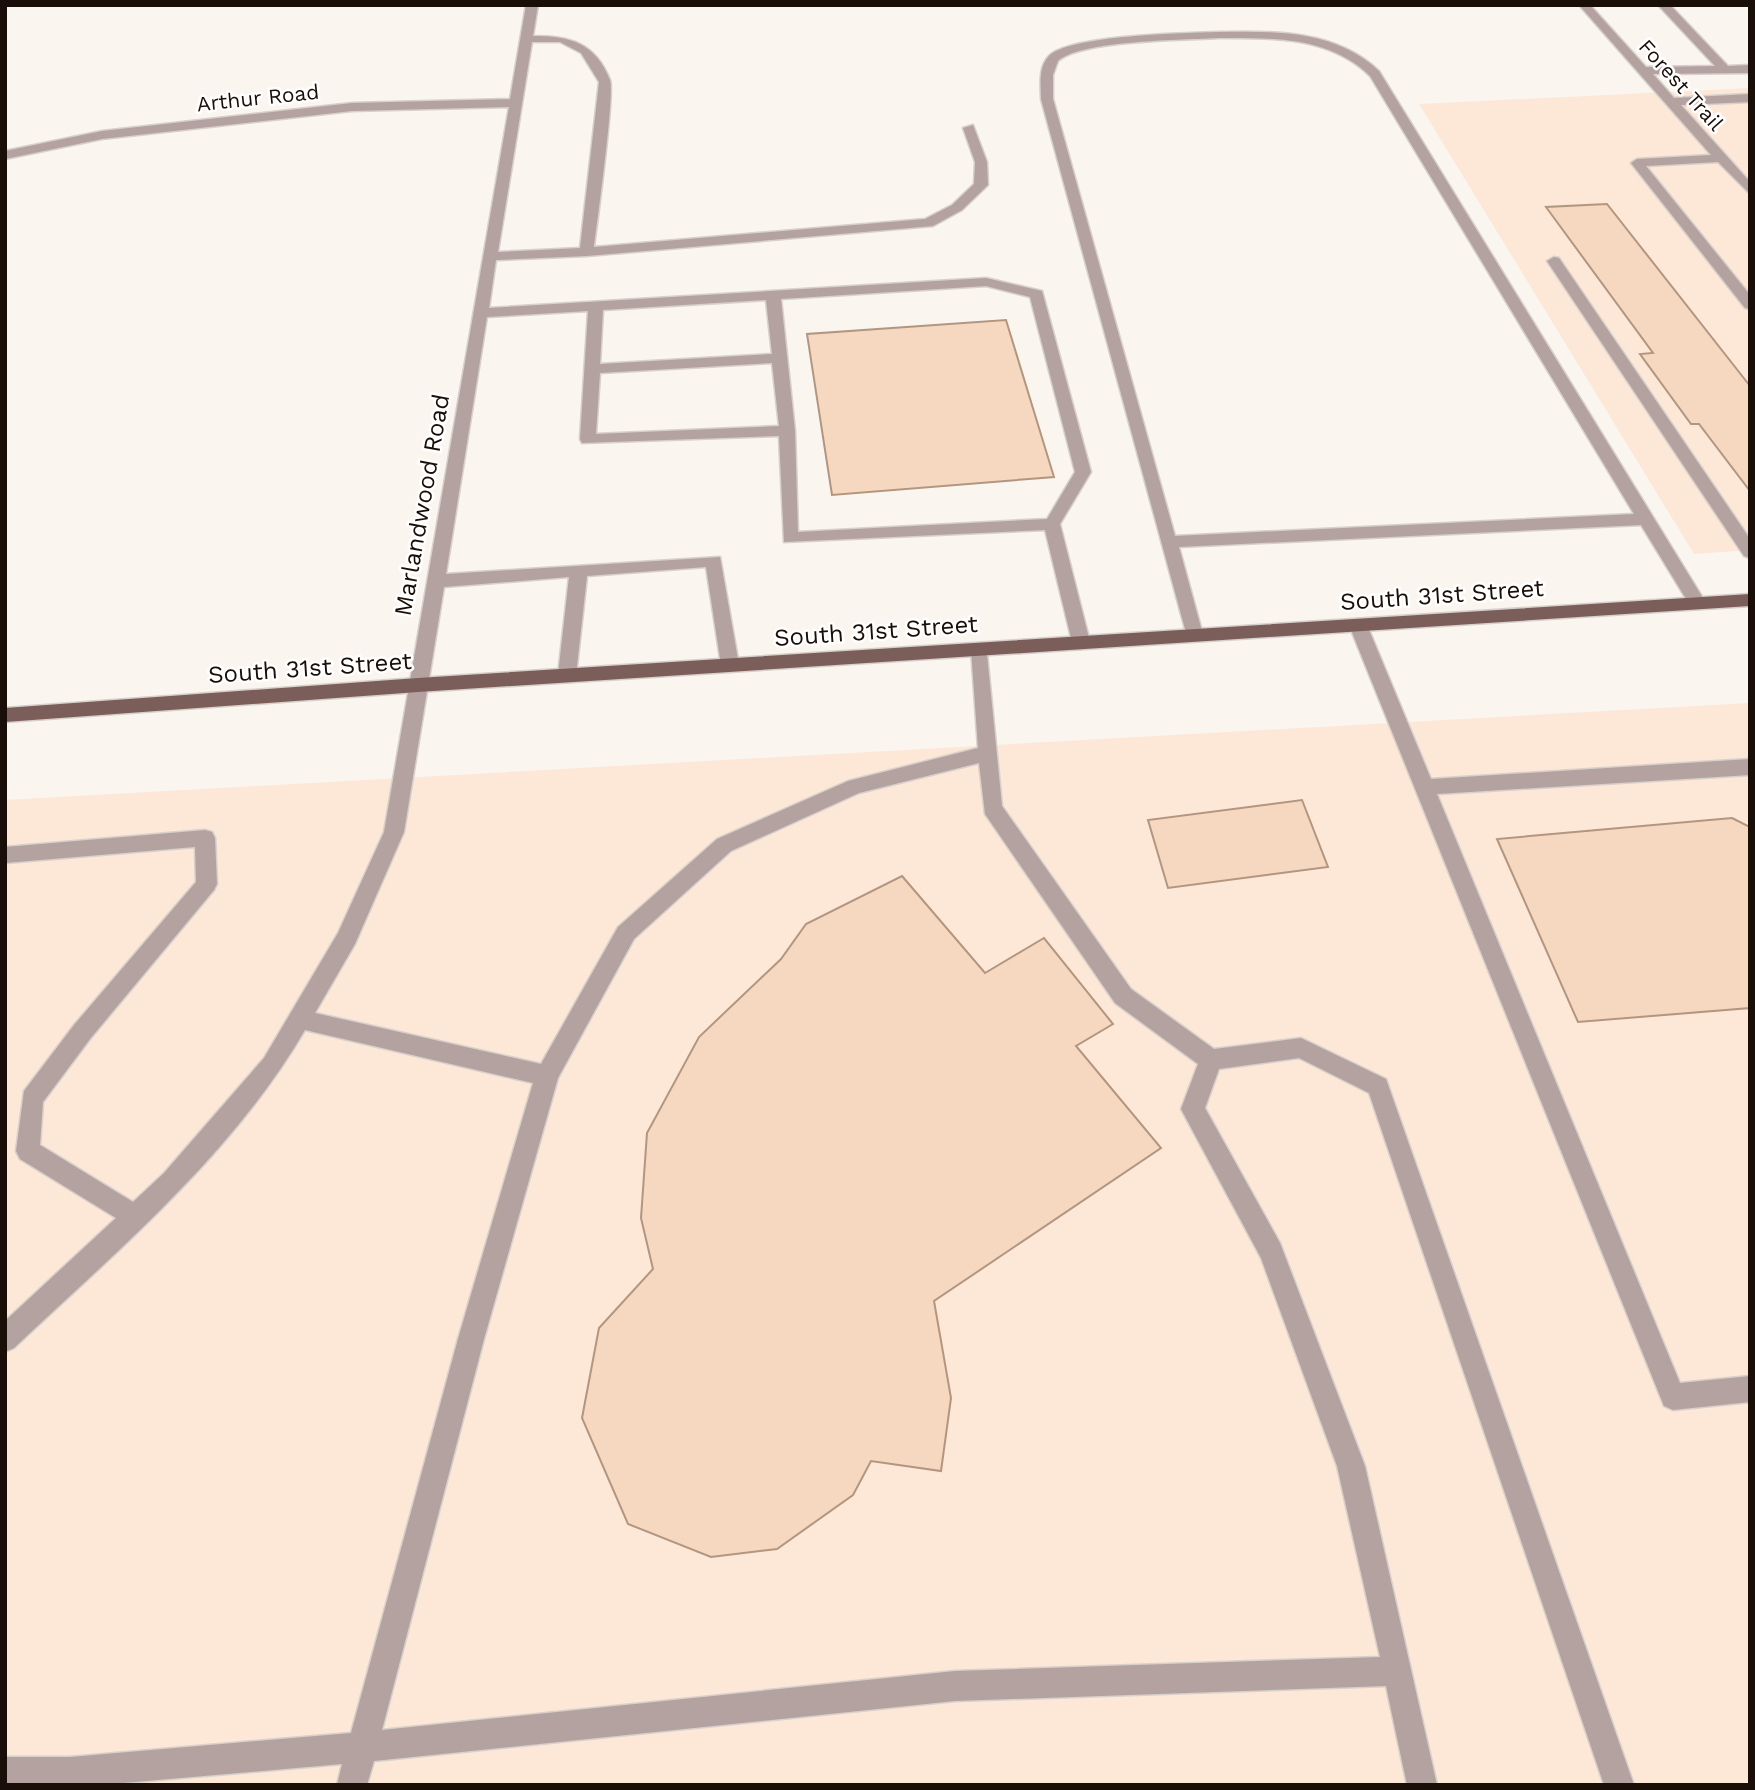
<svg xmlns="http://www.w3.org/2000/svg" width="1755" height="1790" font-family="'Work Sans',sans-serif">
<style>
.built{fill:#fde7d6}
.building{fill:#f6d8c1;stroke:#b29680;stroke-width:2}
.lines{fill:none;stroke-linecap:round;stroke-linejoin:round}
.minor-casing{stroke:#d7d0cb;stroke-width:3}
.major-casing{stroke:#d7d0cb;stroke-width:3}
.minor{fill:#b4a2a0;fill-rule:evenodd}
.major{fill:#7b5e59;fill-rule:evenodd}
.labels{text-anchor:middle;stroke-width:5;stroke-linejoin:round;paint-order:stroke}
.far-street-label{font-size:21px;fill:#190f08;stroke:#fff}
.street-label{font-size:24px;fill:#190f08;stroke:#fff}
</style>
<rect width="100%" height="100%" fill="#fbf5f0"/>
<path class="built" d="M1750 88V550L1694 554 1419 104Z
M1750 703V1785H5V800Z"/>
<path class="building" d="M1607 204 1750 386V491L1699 424H1691L1640 354 1653 353 1546 207Z
M1006 320 1054 477 832 495 807 334Z
M1302 800 1328 867 1168 888 1148 820Z
M1732 818 1750 827V1008L1578 1022 1497 839Z
M902 876 985 973 1044 938 1113 1024 1076 1046 1161 1148 934 1301 951 1398 941 1471 871 1461 853 1495 777 1549 711 1557 628 1524 582 1418 599 1328 653 1269 641 1218 647 1133 699 1037 781 959 806 924Z"/>
<g class="lines">
<g class="minor-casing">
<path id="minor" d="M526 5H538L533 36C569 36 595 42 610 80 615 93 597 223 594 247L925 219 952 205 974 184 975 162 963 128 973 125 987 162 988 185 962 210 933 226 587 256 496 260 489 308 986 278 1042 291 1091 472 1060 524 1090 642 1081 649 1072 642 1045 530 784 542 779 436 582 443 580 439 588 311 487 317 446 574 720 557 739 665 730 672 721 665 706 567 587 576 576 675 567 682 558 675 569 577 444 587 404 832 355 944 315 1013 541 1064 618 927 717 839 848 781 978 748 971 649 974 644H986L1002 806 1131 989 1214 1049 1301 1038 1386 1079 1634 1785H1604L1369 1093 1299 1058 1219 1069 1205 1108 1280 1243 1365 1466 1437 1785H1407L1386 1686 955 1701 374 1761 367 1785H337L342 1764 100 1785H5V1757H70L351 1733 458 1339 533 1083 305 1030C232 1155 118 1250 14 1348L5 1352V1321L116 1218 20 1159 16 1151 24 1091 74 1025 196 882 195 847 5 863V847L205 830 212 832 215 838 217 884 214 890 90 1039 43 1102 40 1145 133 1202 164 1173 264 1058 338 933 384 832 509 107 352 111 102 139 5 159V151L102 131 352 103 510 99ZM532 42H560L581 53 599 82 580 248 498 252ZM986 286 1030 297 1075 472 1047 519 798 532 795 431 781 299ZM766 300 772 354 600 364 603 310ZM772 363 779 426 596 434 600 373ZM979 763 985 814 1115 1003 1198 1064 1181 1109 1261 1258 1337 1466 1380 1657 955 1671 382 1730 484 1339 558 1078 634 939 731 851 859 793Z
M1579 5H1590L1646 67 1715 66 1658 5H1670L1728 66 1750 65V73L1653 74 1674 98 1750 94V102L1681 105 1750 182V194L1718 162 1646 166 1750 295V309L1745 308 1631 163 1637 159 1711 155Z
M1218 32C1275 31 1336 30 1379 71L1706 603 1703 607H1691L1641 525 1179 547 1203 635 1200 640H1188L1041 99C1041 85 1038 69 1048 57 1066 35 1187 33 1218 32ZM1218 38C1273 38 1329 36 1370 76L1634 514 1175 536 1053 99V75L1058 61C1081 40 1185 40 1218 38Z
M1554 257 1559 258 1750 539V558L1744 556 1547 261Z
M1358 619 1367 625 1431 779 1750 759V775L1437 794 1680 1383 1750 1376V1402L1673 1410 1664 1406 1349 625Z"/>
</g>
<g class="major-casing">
<path id="major" d="M1750 594V606L418 692 5 722V708L418 678Z"/>
</g>
<use href="#minor" class="minor"/>
<use href="#major" class="major"/>
</g>
<g class="labels">
<g class="far-street-label">
<text transform="translate(1681 85) rotate(48)" y="7">Forest Trail</text>
<text transform="translate(258 98) rotate(-6)" y="7">Arthur Road</text>
</g>
<g class="street-label">
<text transform="translate(422 505) rotate(-80)" y="8">Marlandwood Road</text>
<text transform="translate(1442 595) rotate(-4)" y="8">South 31st Street</text>
<text transform="translate(876 631) rotate(-4)" y="8">South 31st Street</text>
<text transform="translate(310 668) rotate(-4)" y="8">South 31st Street</text>
</g>
</g>
<rect width="1755" height="1790" fill="none" stroke="#190f08" stroke-width="14"/>
</svg>
